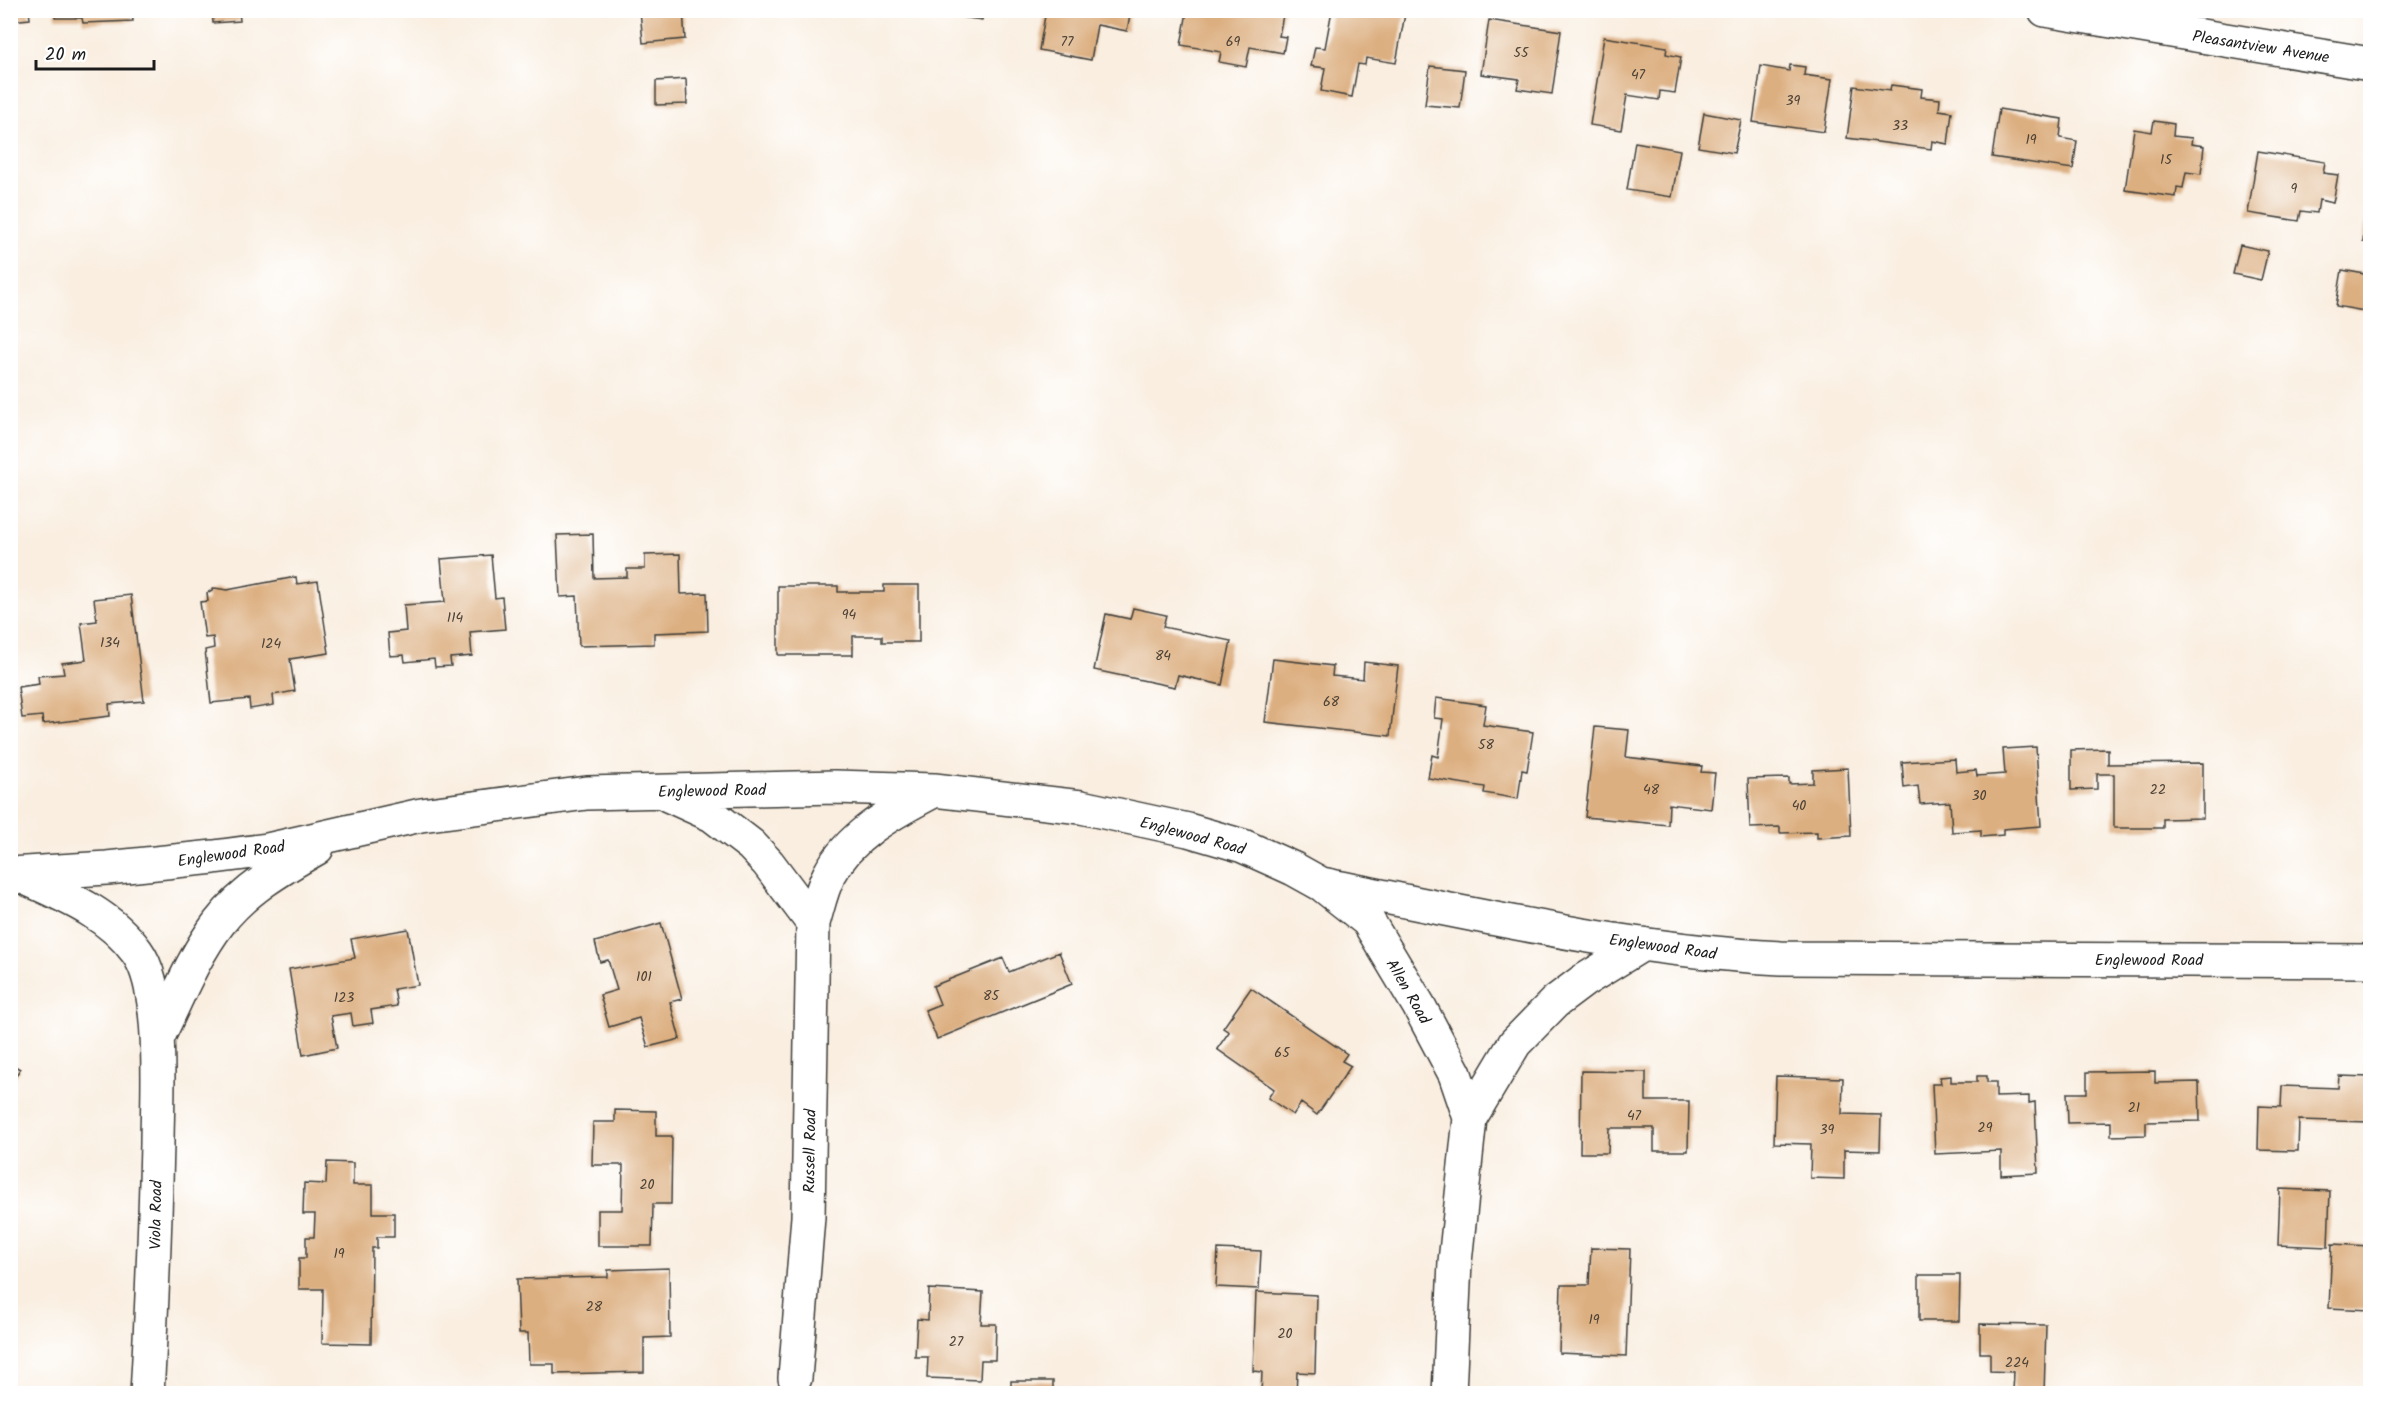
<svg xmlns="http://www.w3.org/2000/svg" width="2381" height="1404" font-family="Kalam,sans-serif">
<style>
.building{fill:#dcaf80}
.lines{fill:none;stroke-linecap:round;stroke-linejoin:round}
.street-casing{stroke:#3d3c39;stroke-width:36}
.street{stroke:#fff;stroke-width:33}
.labels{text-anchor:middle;stroke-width:6;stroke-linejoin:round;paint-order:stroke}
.number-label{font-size:14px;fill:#4c4135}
.street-label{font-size:16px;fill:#1c1c1c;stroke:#fff}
</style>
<rect width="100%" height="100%" fill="#fff"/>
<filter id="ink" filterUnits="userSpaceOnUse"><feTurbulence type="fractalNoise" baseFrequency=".0167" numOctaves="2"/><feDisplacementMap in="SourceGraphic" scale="12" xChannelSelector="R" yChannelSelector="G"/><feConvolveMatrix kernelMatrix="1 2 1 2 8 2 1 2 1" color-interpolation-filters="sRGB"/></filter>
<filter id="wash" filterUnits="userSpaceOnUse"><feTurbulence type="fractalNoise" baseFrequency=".008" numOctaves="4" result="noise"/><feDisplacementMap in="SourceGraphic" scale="24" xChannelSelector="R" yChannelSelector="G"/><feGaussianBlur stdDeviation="1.35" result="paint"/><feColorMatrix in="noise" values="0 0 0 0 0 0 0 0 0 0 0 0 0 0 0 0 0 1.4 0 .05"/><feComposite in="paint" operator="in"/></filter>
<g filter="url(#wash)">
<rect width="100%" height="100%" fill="#f9eee0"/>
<g id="blocks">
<path class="building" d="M10 10H29L30 19 10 21Z
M55 10H132L133 21 83 23 82 18H55Z
M212 10H239L240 21 213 23Z
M640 10H683L685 39 643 43Z
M954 10H984L982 20 953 16Z
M1046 10H1131L1127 31 1097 25 1091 60 1039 50Z
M1200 10H1284L1279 36 1286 37 1283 53 1250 47 1246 67 1219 62 1221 52 1181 45 1187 12 1199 14Z
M1332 10H1385L1405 14 1396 63 1366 58 1365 65 1358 64 1352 97 1321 91 1325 68 1311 66 1315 47 1325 48Z
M1489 20 1561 31 1552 94 1517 89 1519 79 1481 74Z
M1604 37 1667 47 1666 54 1681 57 1675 93 1660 91 1659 100 1627 95 1621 130 1590 125Z
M1790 65 1805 67 1804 75 1832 79 1824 132 1753 122 1761 66 1789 71Z
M1430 66 1465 70 1460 108 1425 105Z
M686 79 687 104 656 105V81Z
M1891 85 1922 89 1921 97 1940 99 1939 110 1952 112 1948 144 1932 141 1931 149 1847 138 1854 86 1890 91Z
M1999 109 2062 119 2060 138 2077 141 2073 169 1992 157Z
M1704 113 1741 120 1734 153 1698 147Z
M2154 121 2174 124 2173 136 2192 138 2191 144 2204 146 2201 174 2186 172 2183 188 2177 187 2176 197 2125 190 2134 129 2152 132Z
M1635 142 1680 150 1672 197 1627 190Z
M2258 151 2325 162 2323 173 2338 175 2333 203 2319 200 2317 213 2301 211 2299 221 2248 213Z
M2369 198 2370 199V243L2363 242Z
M2240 245 2268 251 2261 280 2233 274Z
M2342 270 2370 275V312L2336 306Z
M593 534 594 578 627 577V569H645V555L680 554 681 594 707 593 708 631 654 633V644L579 646 577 596 560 597 557 535Z
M491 555 495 598 502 597 505 629 470 632 472 656 450 658 451 666 435 667 434 659 405 662 404 655 390 656 388 633 406 631 404 605 445 602 441 559Z
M296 577 297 584 318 581 329 653 290 659 295 691 273 695 274 705 250 709 249 699 211 703 205 650 214 648 213 637 205 638 200 602 208 601 207 593 215 588 227 590Z
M884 585H919V642H882V636H853V655H778V586H838V592H884Z
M131 595 144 701 109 704 110 716 43 724 42 716 22 718 18 687 39 684 38 676 64 674 62 663 86 660 81 623 97 621 94 599Z
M1133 608 1166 615 1163 627 1231 641 1222 685 1178 675 1175 687 1094 670 1106 614 1130 619Z
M1273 659 1333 666 1332 676 1363 679 1364 662 1398 666 1390 736 1265 722Z
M1436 698 1486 705 1483 725 1533 732 1527 771 1522 770 1518 799 1484 793 1485 787 1428 778 1432 755 1438 757 1443 719 1434 718Z
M1595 727 1629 730 1626 757 1702 766 1701 772 1715 773 1711 809 1669 804 1668 825 1585 817Z
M2036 747 2041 826 2003 829V835L1981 837V830L1952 832 1950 802 1920 804 1918 786 1904 788 1902 762 1955 759 1956 772 1976 770 1977 776 2005 774 2003 749Z
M2108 749V764L2203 763V818L2163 819V828H2114V774H2097V789L2071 790V750Z
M1848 768 1851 836 1817 838V832L1780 833V827L1750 828 1748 779 1789 778V784L1813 783V770Z
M661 923 682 999 670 1002 680 1039 648 1047 639 1018 609 1027 600 995 617 990 608 960 600 962 595 942Z
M408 929 418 985 394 989 397 1006 371 1010 373 1023 353 1026 351 1013 331 1016 337 1048 303 1055 289 969 355 958 351 939Z
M1059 952 1072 984 937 1039 925 1010 940 1004 933 986 1003 958 1009 972Z
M1251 988 1347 1054 1342 1061 1351 1066 1317 1115 1301 1103 1293 1115 1268 1098 1274 1089 1217 1049 1229 1032 1223 1028Z
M10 1063 20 1069 10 1086Z
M1581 1071 1646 1072V1101H1689L1688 1151H1654V1128H1609L1608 1153H1580Z
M2155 1071V1083L2199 1082 2200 1121 2146 1122V1135L2111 1136V1122L2068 1123 2067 1093H2087V1072Z
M1776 1076 1843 1078 1842 1114 1881 1115 1880 1151 1844 1150V1179L1810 1178 1811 1144 1774 1143Z
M1951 1076V1082H1977V1076H1987V1082H1996V1097L2029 1096V1103L2035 1102 2038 1173 2001 1175V1151L1935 1154 1932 1084H1941L1940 1077Z
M2339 1076 2370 1077V1122L2299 1120 2298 1151 2258 1150 2259 1106 2281 1107 2282 1086 2338 1088Z
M615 1110 656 1111V1136H672L671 1204H653L652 1246H598V1210H622L623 1165H592L593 1122H615Z
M327 1162 353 1163V1185H373V1213H394V1237H377V1248H372L371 1344 322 1343 323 1289H299V1258H306V1237H314L315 1214H303L304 1183 326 1184Z
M2280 1189 2330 1191 2328 1247 2278 1245Z
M2332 1244 2370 1246V1310L2329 1308Z
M1591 1248 1630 1249 1626 1356 1559 1353 1561 1285H1589Z
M1218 1249 1261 1251 1259 1289 1216 1287Z
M669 1268 670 1337 644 1338V1372L554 1374V1364H529L528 1333H519L517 1279 608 1277V1270Z
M1919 1275H1960L1959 1321H1919Z
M929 1289 983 1292 981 1324H996L995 1360H981L980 1380 927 1378 928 1357H915L917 1319 928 1320Z
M1256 1292 1317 1295 1315 1373 1297 1372 1296 1394H1261L1262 1372 1253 1371Z
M1980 1324 2046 1325 2044 1394H1999V1391H2013L2014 1372 1990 1371V1353H1980Z
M1011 1381H1053V1394H1011Z"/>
</g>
</g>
<g filter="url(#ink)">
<use href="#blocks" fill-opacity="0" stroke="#3d3c39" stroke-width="1.5"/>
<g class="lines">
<g class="street-casing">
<path id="street" d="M2045 10 2370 64
M668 795 712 815 751 845 768 863 813 923 808 1217 795 1378
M10 874 107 868 214 857 267 850 421 815 587 793 835 787 934 790 1081 807 1188 830 1243 846 1294 869 1321 884C1473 914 1626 950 1781 958L2370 961
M21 876C63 895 109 913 137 952 165 990 157 1097 157 1144 155 1227 152 1310 147 1394
M1325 887 1368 921 1419 1006 1455 1074 1470 1118
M813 923C818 907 821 890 829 875 851 833 894 812 933 791
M158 1037C177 999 193 957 219 923 244 890 282 868 317 848
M1449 1394 1455 1262 1470 1118 1515 1043 1555 1002 1583 981 1643 944"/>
</g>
<use href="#street" class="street"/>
</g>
</g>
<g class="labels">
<g class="number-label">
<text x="1067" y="46">77</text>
<text x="1233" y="46">69</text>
<text x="1521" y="57">55</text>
<text x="1638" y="79">47</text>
<text x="1793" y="105">39</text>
<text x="1900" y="130">33</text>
<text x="2031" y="144">19</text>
<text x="2166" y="164">15</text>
<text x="2294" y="193">9</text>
<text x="849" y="619">94</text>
<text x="455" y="622">114</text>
<text x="110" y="647">134</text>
<text x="271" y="648">124</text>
<text x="1163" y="660">84</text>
<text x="1331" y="706">68</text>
<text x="1486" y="749">58</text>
<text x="1651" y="794">48</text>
<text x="2158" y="794">22</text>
<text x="1979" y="800">30</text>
<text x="1799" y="810">40</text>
<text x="644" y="981">101</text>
<text x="991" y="1000">85</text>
<text x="344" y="1002">123</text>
<text x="1282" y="1057">65</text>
<text x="2134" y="1112">21</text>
<text x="1634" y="1120">47</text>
<text x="1985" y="1132">29</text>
<text x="1827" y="1134">39</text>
<text x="647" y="1189">20</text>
<text x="339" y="1258">19</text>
<text x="594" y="1311">28</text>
<text x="1594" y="1324">19</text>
<text x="1285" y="1338">20</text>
<text x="956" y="1346">27</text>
<text x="2017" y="1367">224</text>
</g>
<g class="street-label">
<text transform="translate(2261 46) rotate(9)" y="6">Pleasantview Avenue</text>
<text transform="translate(712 790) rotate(-1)" y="6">Englewood Road</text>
<text transform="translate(1193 835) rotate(15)" y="6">Englewood Road</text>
<text transform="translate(231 853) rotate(-8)" y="6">Englewood Road</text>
<text transform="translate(1663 946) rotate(8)" y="6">Englewood Road</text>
<text x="2149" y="965">Englewood Road</text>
<text transform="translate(1409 991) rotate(60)" y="6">Allen Road</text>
<text transform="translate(809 1151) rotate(-89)" y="6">Russell Road</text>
<text transform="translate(155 1215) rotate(-89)" y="6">Viola Road</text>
</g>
</g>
<rect width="2381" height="1404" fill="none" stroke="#fff" stroke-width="36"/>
<path d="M36 60v9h118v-9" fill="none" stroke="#1c1c1c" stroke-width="3"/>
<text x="45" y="60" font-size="18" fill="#1c1c1c" stroke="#ffffff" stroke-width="4.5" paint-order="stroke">20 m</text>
</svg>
